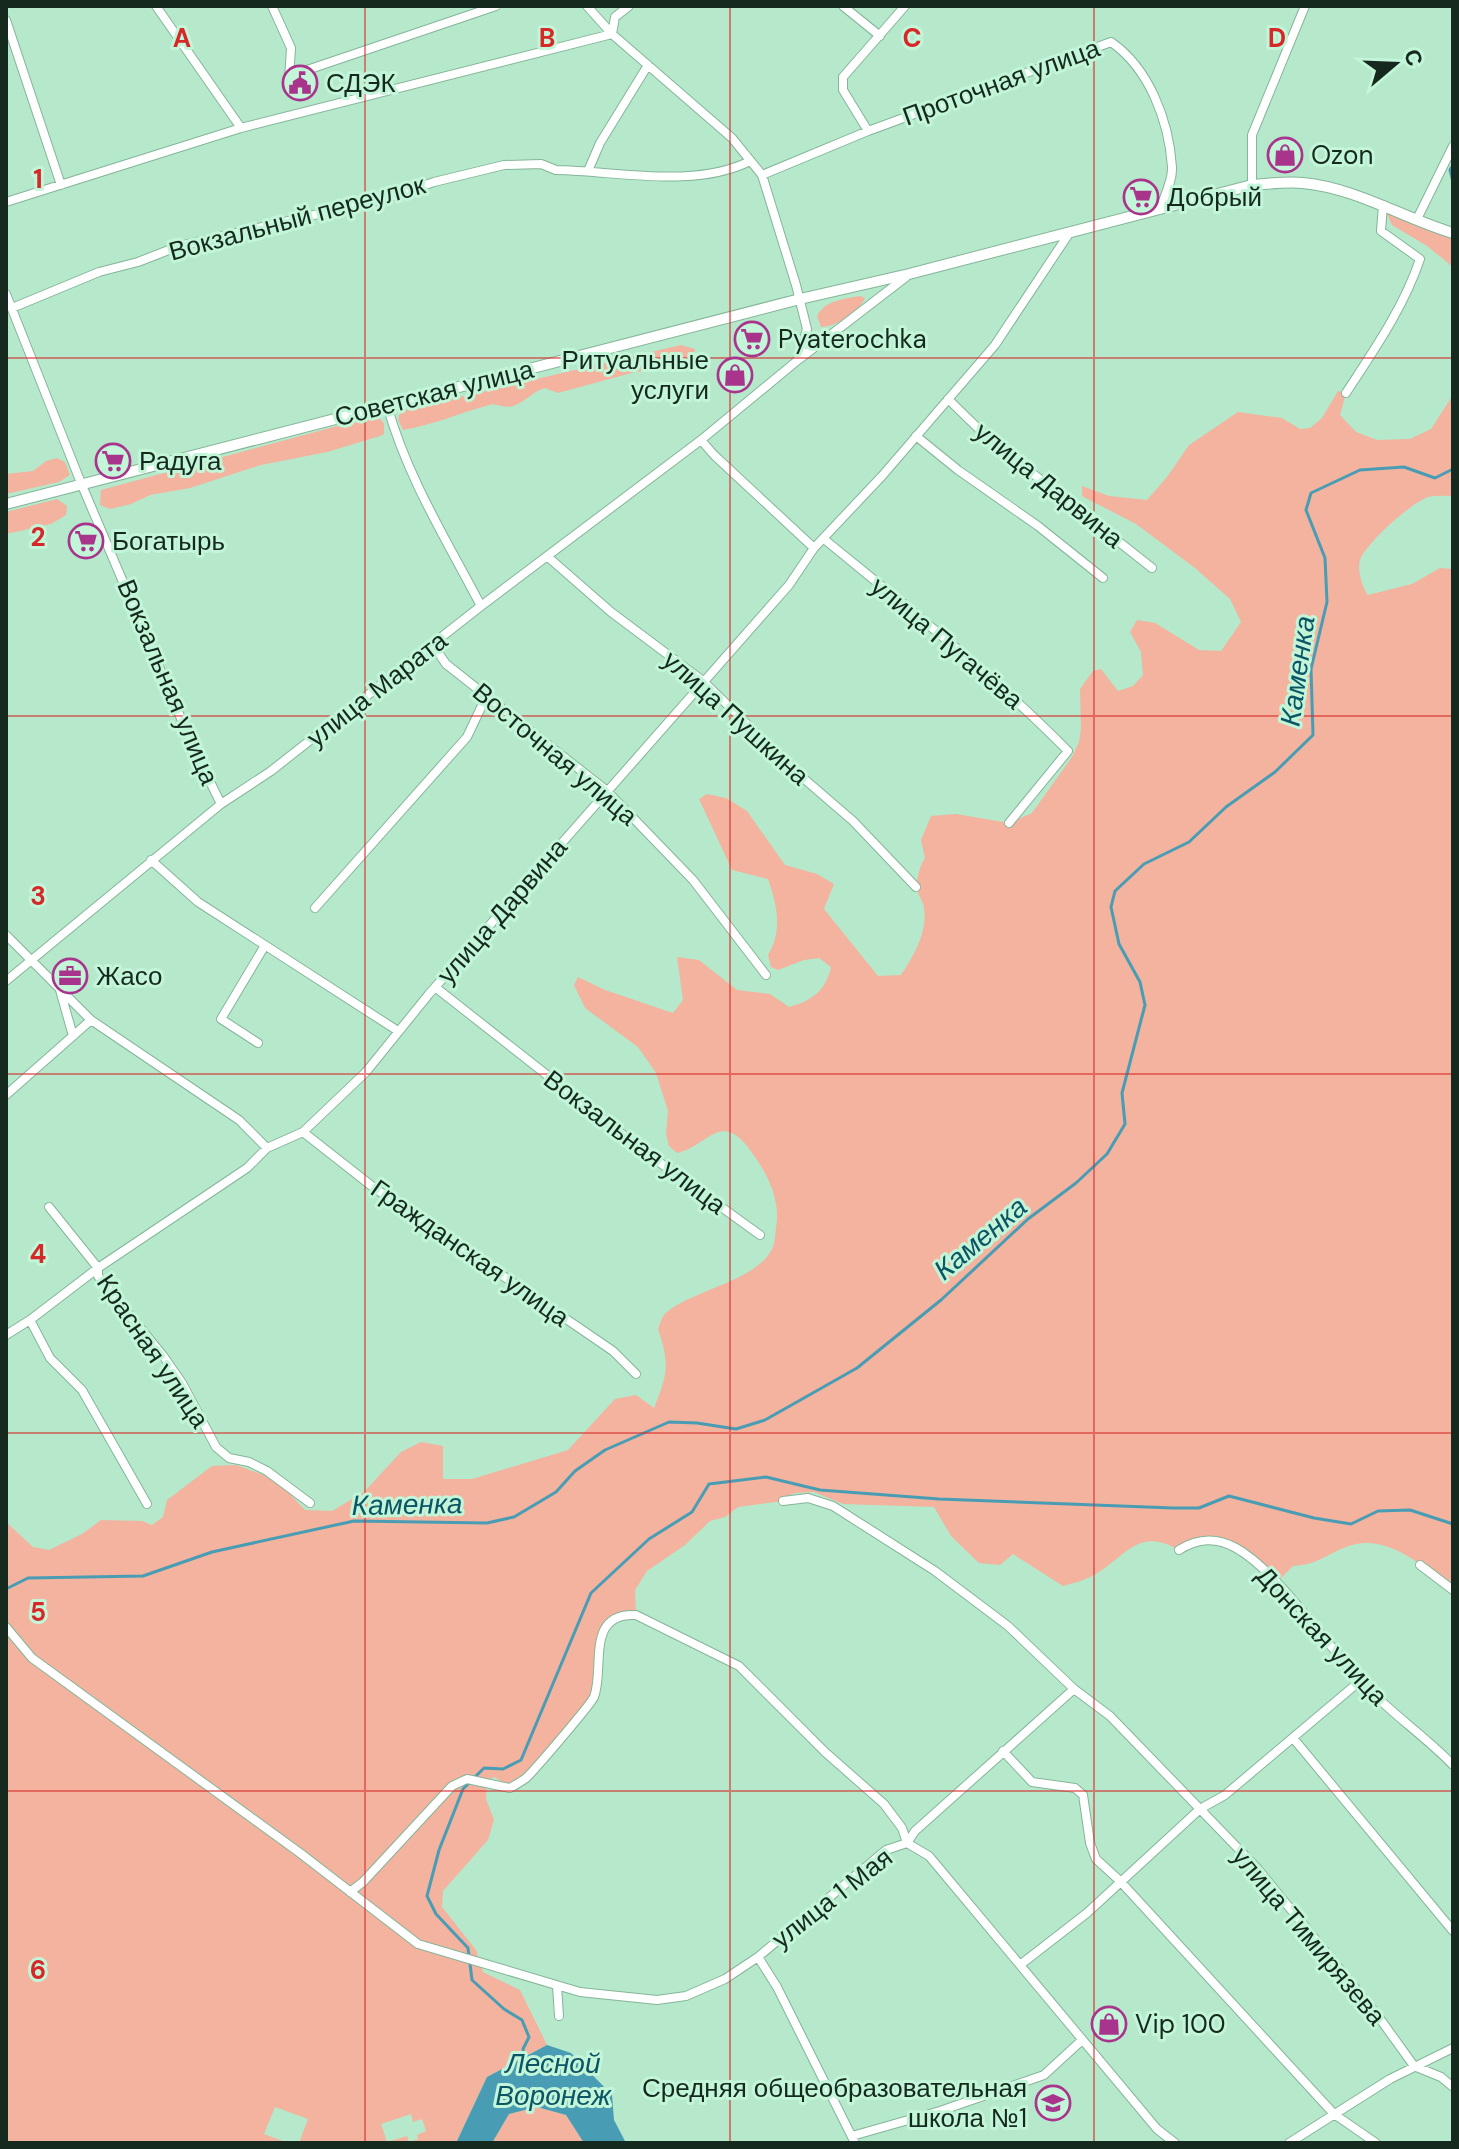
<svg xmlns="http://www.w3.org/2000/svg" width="1459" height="2149" font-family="'DM Sans',sans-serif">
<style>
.green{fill:#f3b39e;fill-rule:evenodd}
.water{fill:#489db5}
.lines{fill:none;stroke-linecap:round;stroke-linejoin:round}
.stream{stroke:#489db5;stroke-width:3}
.minor-casing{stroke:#84b599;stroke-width:10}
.major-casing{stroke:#84b599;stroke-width:12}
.minor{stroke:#fff;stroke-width:8}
.major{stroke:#fff;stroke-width:10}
.grid{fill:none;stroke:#d62828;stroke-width:2;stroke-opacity:0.55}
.labels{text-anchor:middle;stroke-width:6;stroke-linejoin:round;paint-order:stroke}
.street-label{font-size:26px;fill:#15291e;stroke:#c3f6d8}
.poi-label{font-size:26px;fill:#15291e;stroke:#c3f6d8;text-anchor:start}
.water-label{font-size:28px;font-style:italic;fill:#0c5566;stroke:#c3f6d8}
.grid-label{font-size:26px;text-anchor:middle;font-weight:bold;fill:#d62828;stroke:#c3f6d8;stroke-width:6;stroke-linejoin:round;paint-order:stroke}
</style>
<rect width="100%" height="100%" fill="#b6e8cb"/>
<path class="green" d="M1383 205 1453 233V267L1427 246 1392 225Z
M860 296 865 298C858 313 838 326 821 327L817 316C825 300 844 299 860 296Z
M681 345 695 349 692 362 675 367 635 372 558 393 545 388C531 392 526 402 513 406 504 409 498 403 489 405 460 413 433 425 403 430L398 419 401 411Z
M1338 391 1346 393 1340 415 1356 432 1377 440 1410 439 1431 429 1453 395V496C1446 496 1435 495 1428 497 1411 503 1366 543 1360 560 1357 570 1362 587 1368 595L1412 584 1440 568 1453 569V1590C1424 1567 1386 1531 1346 1547 1323 1556 1319 1564 1293 1566L1276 1583 1238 1549 1214 1539 1179 1550C1137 1526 1126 1557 1094 1575 1084 1581 1073 1583 1063 1586L1013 1554 1000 1565 979 1563 951 1536 934 1507 843 1504 814 1492 795 1493 787 1496 783 1501 738 1507 725 1517 710 1521 685 1545 647 1571 635 1590 636 1615 611 1623 603 1635 594 1698 527 1777 510 1788 495 1777 487 1780 486 1799 494 1820 488 1840 443 1891 442 1907 476 1950 483 1972 520 1990 547 2045 487 2077 456 2143H299L308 2119 275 2107 264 2134 288 2143H6V1522L33 1547 49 1550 82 1534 101 1520 142 1521 152 1525 163 1517 167 1500 212 1466 236 1465 264 1475 287 1491 305 1510 332 1511 364 1492 401 1452 421 1442 443 1446V1479H472L568 1450 615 1399 636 1395 654 1408C668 1373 670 1365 658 1329 660 1324 662 1316 666 1313 692 1290 753 1282 771 1251 775 1245 775 1235 776 1228 781 1201 768 1175 753 1154 721 1107 709 1146 677 1153L669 1146 666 1134 668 1111 656 1073 638 1047 585 1008 574 985 578 977 605 990 673 1013 683 1000 677 957 699 960 737 990 770 994 789 1007C811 1001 825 992 831 967L819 958 804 960 778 970 771 967 768 955C783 930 777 905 768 879L732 870 699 799 707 794 726 798 747 811 785 865 817 874 834 884 824 909 878 976 901 975C913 957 928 932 924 908 923 901 918 895 917 889 916 880 920 865 925 858L921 840 931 816 956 814 1009 823 1032 813 1072 757 1079 742 1081 729 1080 689 1093 671 1101 669 1118 691 1133 686 1143 675 1141 652 1130 632 1137 620 1155 623 1199 650 1221 651 1241 622 1230 599 1195 568 1136 524 1082 496V486L1109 496 1147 500 1167 477 1189 445 1238 412 1282 418 1300 429 1310 428 1322 418ZM411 2114 413 2122 422 2119 426 2131 417 2135 418 2139 409 2142 407 2136 387 2142 381 2124Z
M378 415 384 424V434L380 436 327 452 261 465 190 488 150 495 131 504 110 509 100 505 101 490Z
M57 458 65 462 70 475 59 482 6 494V474L33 471 46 461Z
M57 499 67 506 66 515 51 524 6 534V512Z
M537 2107 566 2115 584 2143H492L509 2114Z"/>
<path class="water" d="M547 2045 571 2053 612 2095 614 2120 626 2143H584L566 2115 537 2107 509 2114 492 2143H456L487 2077Z"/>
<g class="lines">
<path class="stream" d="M1453 165 1450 170 1453 182
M6 1589 28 1578 143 1576 212 1552 354 1521 487 1523 514 1517 556 1492 575 1471 605 1450 669 1422 697 1423 736 1429 765 1420 857 1368 941 1300 1028 1219 1076 1183 1107 1154 1125 1124 1122 1093 1145 1005 1140 982 1119 944 1111 907 1115 891 1144 864 1189 842 1226 807 1275 772 1313 735 1311 669 1327 602 1325 558 1306 510 1311 493 1360 470 1404 467 1435 478 1453 469
M525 2058 523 2049 529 2037 522 2020 504 2009 472 1980 468 1948 436 1914 427 1896 439 1850 463 1789 484 1768 503 1769 521 1760 591 1593 649 1539 692 1512 709 1484 766 1477 820 1490 939 1499 1173 1508H1199L1229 1496 1314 1518 1351 1524 1378 1511 1410 1510 1453 1524"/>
<g class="minor-casing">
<path id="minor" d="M156 6 241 128
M272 6 291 48 289 79 307 70 496 6
M587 6 612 34 732 138 762 175 796 285 807 329 798 359
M843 6 880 36
M6 20 61 185
M612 34 615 17 629 6
M868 131 843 90V77L905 6
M588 171 600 143 648 65
M762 175 868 131 1111 42C1149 68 1169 121 1172 167 1173 180 1164 197 1160 209
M1252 185V135L1305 6
M6 202 241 128 612 34
M1417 219 1453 146
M6 294 81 483 194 749 221 804
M12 308 99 272 138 262 179 246 388 198 434 182 504 165 541 164 556 170C617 171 695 189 750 161
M1346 393C1374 350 1404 307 1420 259L1381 231 1383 205
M948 399 989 439 1152 568
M387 405C407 477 447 541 481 606
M916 436 958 470 1038 526 1103 578
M701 440 714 455 814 548
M824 539C907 607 992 674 1068 751L1009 823
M548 557 611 612 703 681 795 771 853 821 916 887
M433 645 446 664 607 791 693 880 766 975
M151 860 198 902 398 1031
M315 908 467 737 487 695
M6 935 91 1020 239 1120 267 1148
M6 981 221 804 271 771 481 606 701 440 798 360 906 277
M435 987 641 1149 760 1235
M60 990 73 1036
M258 1043 221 1019 264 947
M6 1095 91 1020
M303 1132 373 1187 613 1351 636 1374
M49 1207 98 1268V1276L164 1357 182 1383 216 1447 229 1458 249 1462 267 1471 310 1503
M30 1320 50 1358 82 1390 147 1504
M6 1335 30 1320 98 1268 247 1168 267 1148 303 1132 366 1072 429 994 789 585 814 548 882 476 995 345 1070 232
M783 1501 808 1498 833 1506 935 1571 1008 1626 1074 1689 1110 1716 1257 1868 1378 2016 1414 2066 1441 2077 1453 2087
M1179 1550C1198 1538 1216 1537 1236 1548 1277 1571 1325 1642 1358 1678 1386 1710 1423 1734 1453 1765
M1420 1565 1453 1590
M6 1627 32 1658 300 1853 418 1944 580 1992 657 2000 686 1996 725 1979 758 1957 886 1850 907 1843
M1293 1738 1453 1931
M1003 1751 1032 1782 1075 1788 1083 1795 1090 1843 1096 1859 1120 1881 1334 2114 1376 2143
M907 1843 915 1831 1074 1689
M350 1892 363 1882 452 1786 467 1779 510 1788C515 1785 521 1782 526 1778 534 1771 591 1704 594 1697 605 1669 585 1612 636 1615L739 1666 825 1752 884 1804 902 1828 907 1843 929 1856 1157 2129 1175 2143
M758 1957 777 1987 855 2143
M1020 1965 1087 1913 1200 1809 1225 1795 1360 1681
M557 1986 559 2016
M852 2136 940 2111 1044 2075 1081 2041
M1289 2143 1390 2079 1453 2048"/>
</g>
<g class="major-casing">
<path id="major" d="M6 504 800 299 909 274 1252 185C1269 184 1287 181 1303 183 1356 188 1403 218 1453 233"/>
</g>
<use href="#minor" class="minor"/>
<use href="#major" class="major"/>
</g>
<path class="grid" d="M365 6V2143M730 6V2143M1094 6V2143M6 358H1453M6 716H1453M6 1074H1453M6 1433H1453M6 1791H1453"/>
<defs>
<g id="civic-ring" transform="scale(1.8)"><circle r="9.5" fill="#c3f6d8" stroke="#a9348c" stroke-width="1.5"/><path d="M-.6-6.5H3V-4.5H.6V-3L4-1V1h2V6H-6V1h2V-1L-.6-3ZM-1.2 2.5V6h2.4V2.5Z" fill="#a9348c"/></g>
<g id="shop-ring" transform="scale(1.8)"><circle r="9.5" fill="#c3f6d8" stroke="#a9348c" stroke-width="1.5"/><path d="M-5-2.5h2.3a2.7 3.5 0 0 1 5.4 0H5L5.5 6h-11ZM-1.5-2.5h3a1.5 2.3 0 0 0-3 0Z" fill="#a9348c"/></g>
<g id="supermarket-ring" transform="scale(1.8)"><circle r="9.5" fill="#c3f6d8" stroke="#a9348c" stroke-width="1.5"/><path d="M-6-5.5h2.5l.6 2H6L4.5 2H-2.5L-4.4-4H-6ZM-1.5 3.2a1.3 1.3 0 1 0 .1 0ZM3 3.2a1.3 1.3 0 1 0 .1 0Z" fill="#a9348c"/></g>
<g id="office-ring" transform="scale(1.8)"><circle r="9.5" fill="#c3f6d8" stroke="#a9348c" stroke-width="1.5"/><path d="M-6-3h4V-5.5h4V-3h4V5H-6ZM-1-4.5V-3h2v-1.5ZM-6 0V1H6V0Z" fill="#a9348c"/></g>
<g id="school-ring" transform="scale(1.8)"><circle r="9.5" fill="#c3f6d8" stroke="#a9348c" stroke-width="1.5"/><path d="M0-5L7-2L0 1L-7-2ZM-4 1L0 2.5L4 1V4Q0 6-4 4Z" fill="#a9348c"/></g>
</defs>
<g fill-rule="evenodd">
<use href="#civic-ring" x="300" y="83"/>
<use href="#shop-ring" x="1285" y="155"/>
<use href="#supermarket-ring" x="1141" y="197"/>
<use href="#supermarket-ring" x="752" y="339"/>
<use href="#shop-ring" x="735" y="375"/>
<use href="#supermarket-ring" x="113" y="461"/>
<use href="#supermarket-ring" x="86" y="541"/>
<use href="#office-ring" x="70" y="976"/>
<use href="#shop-ring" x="1109" y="2024"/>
<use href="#school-ring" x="1053" y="2103"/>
</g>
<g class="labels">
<g class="street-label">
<text transform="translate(1001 82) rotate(-20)" y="9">Проточная улица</text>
<text transform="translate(297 218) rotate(-15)" y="9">Вокзальный переулок</text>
<text transform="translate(434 393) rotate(-14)" y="9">Советская улица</text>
<text transform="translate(1049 485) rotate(39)" y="9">улица Дарвина</text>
<text transform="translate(947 643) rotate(40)" y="9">улица Пугачёва</text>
<text transform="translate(168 682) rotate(67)" y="9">Вокзальная улица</text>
<text transform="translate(377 689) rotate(-38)" y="9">улица Марата</text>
<text transform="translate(736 718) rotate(42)" y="9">улица Пушкина</text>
<text transform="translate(555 754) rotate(40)" y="9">Восточная улица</text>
<text transform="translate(502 911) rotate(-49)" y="9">улица Дарвина</text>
<text transform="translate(635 1142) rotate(37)" y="9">Вокзальная улица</text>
<text transform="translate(470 1253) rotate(35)" y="9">Гражданская улица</text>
<text transform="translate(153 1351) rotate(56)" y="9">Красная улица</text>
<text transform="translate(1322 1636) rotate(47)" y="9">Донская улица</text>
<text transform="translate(832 1898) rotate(-38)" y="9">улица 1 Мая</text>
<text transform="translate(1309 1936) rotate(50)" y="9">улица Тимирязева</text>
</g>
<g class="poi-label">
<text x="326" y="92">СДЭК</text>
<text x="1311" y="164">Ozon</text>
<text x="1167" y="206">Добрый</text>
<text x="778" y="348">Pyaterochka</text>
<text x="709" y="369" text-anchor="end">Ритуальные<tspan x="709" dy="30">услуги</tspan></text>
<text x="139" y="470">Радуга</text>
<text x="112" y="550">Богатырь</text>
<text x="96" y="985">Жасо</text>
<text x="1135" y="2033">Vip 100</text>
<text x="1027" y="2097" text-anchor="end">Средняя общеобразовательная<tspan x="1027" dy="30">школа №1</tspan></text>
</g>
<g class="water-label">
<text transform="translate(1297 671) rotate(-82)" y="10">Каменка</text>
<text transform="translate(980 1238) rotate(-40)" y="10">Каменка</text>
<text transform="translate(407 1504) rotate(-1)" y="10">Каменка</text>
<text x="553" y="2073">Лесной<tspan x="553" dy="32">Воронеж</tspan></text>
</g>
</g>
<g class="grid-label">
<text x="182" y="47">A</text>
<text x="547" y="47">B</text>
<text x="912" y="47">C</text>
<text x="1277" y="47">D</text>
<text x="38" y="188">1</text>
<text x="38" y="546">2</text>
<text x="38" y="905">3</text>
<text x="38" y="1263">4</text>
<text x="38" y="1621">5</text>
<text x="38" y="1979">6</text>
</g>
<rect width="1459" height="2149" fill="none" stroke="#15291e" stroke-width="16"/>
<g transform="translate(1395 64) rotate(71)" stroke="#c3f6d8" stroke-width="6" paint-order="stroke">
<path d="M0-6L14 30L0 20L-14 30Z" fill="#15291e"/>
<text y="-12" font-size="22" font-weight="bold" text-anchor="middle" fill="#15291e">С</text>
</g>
</svg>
